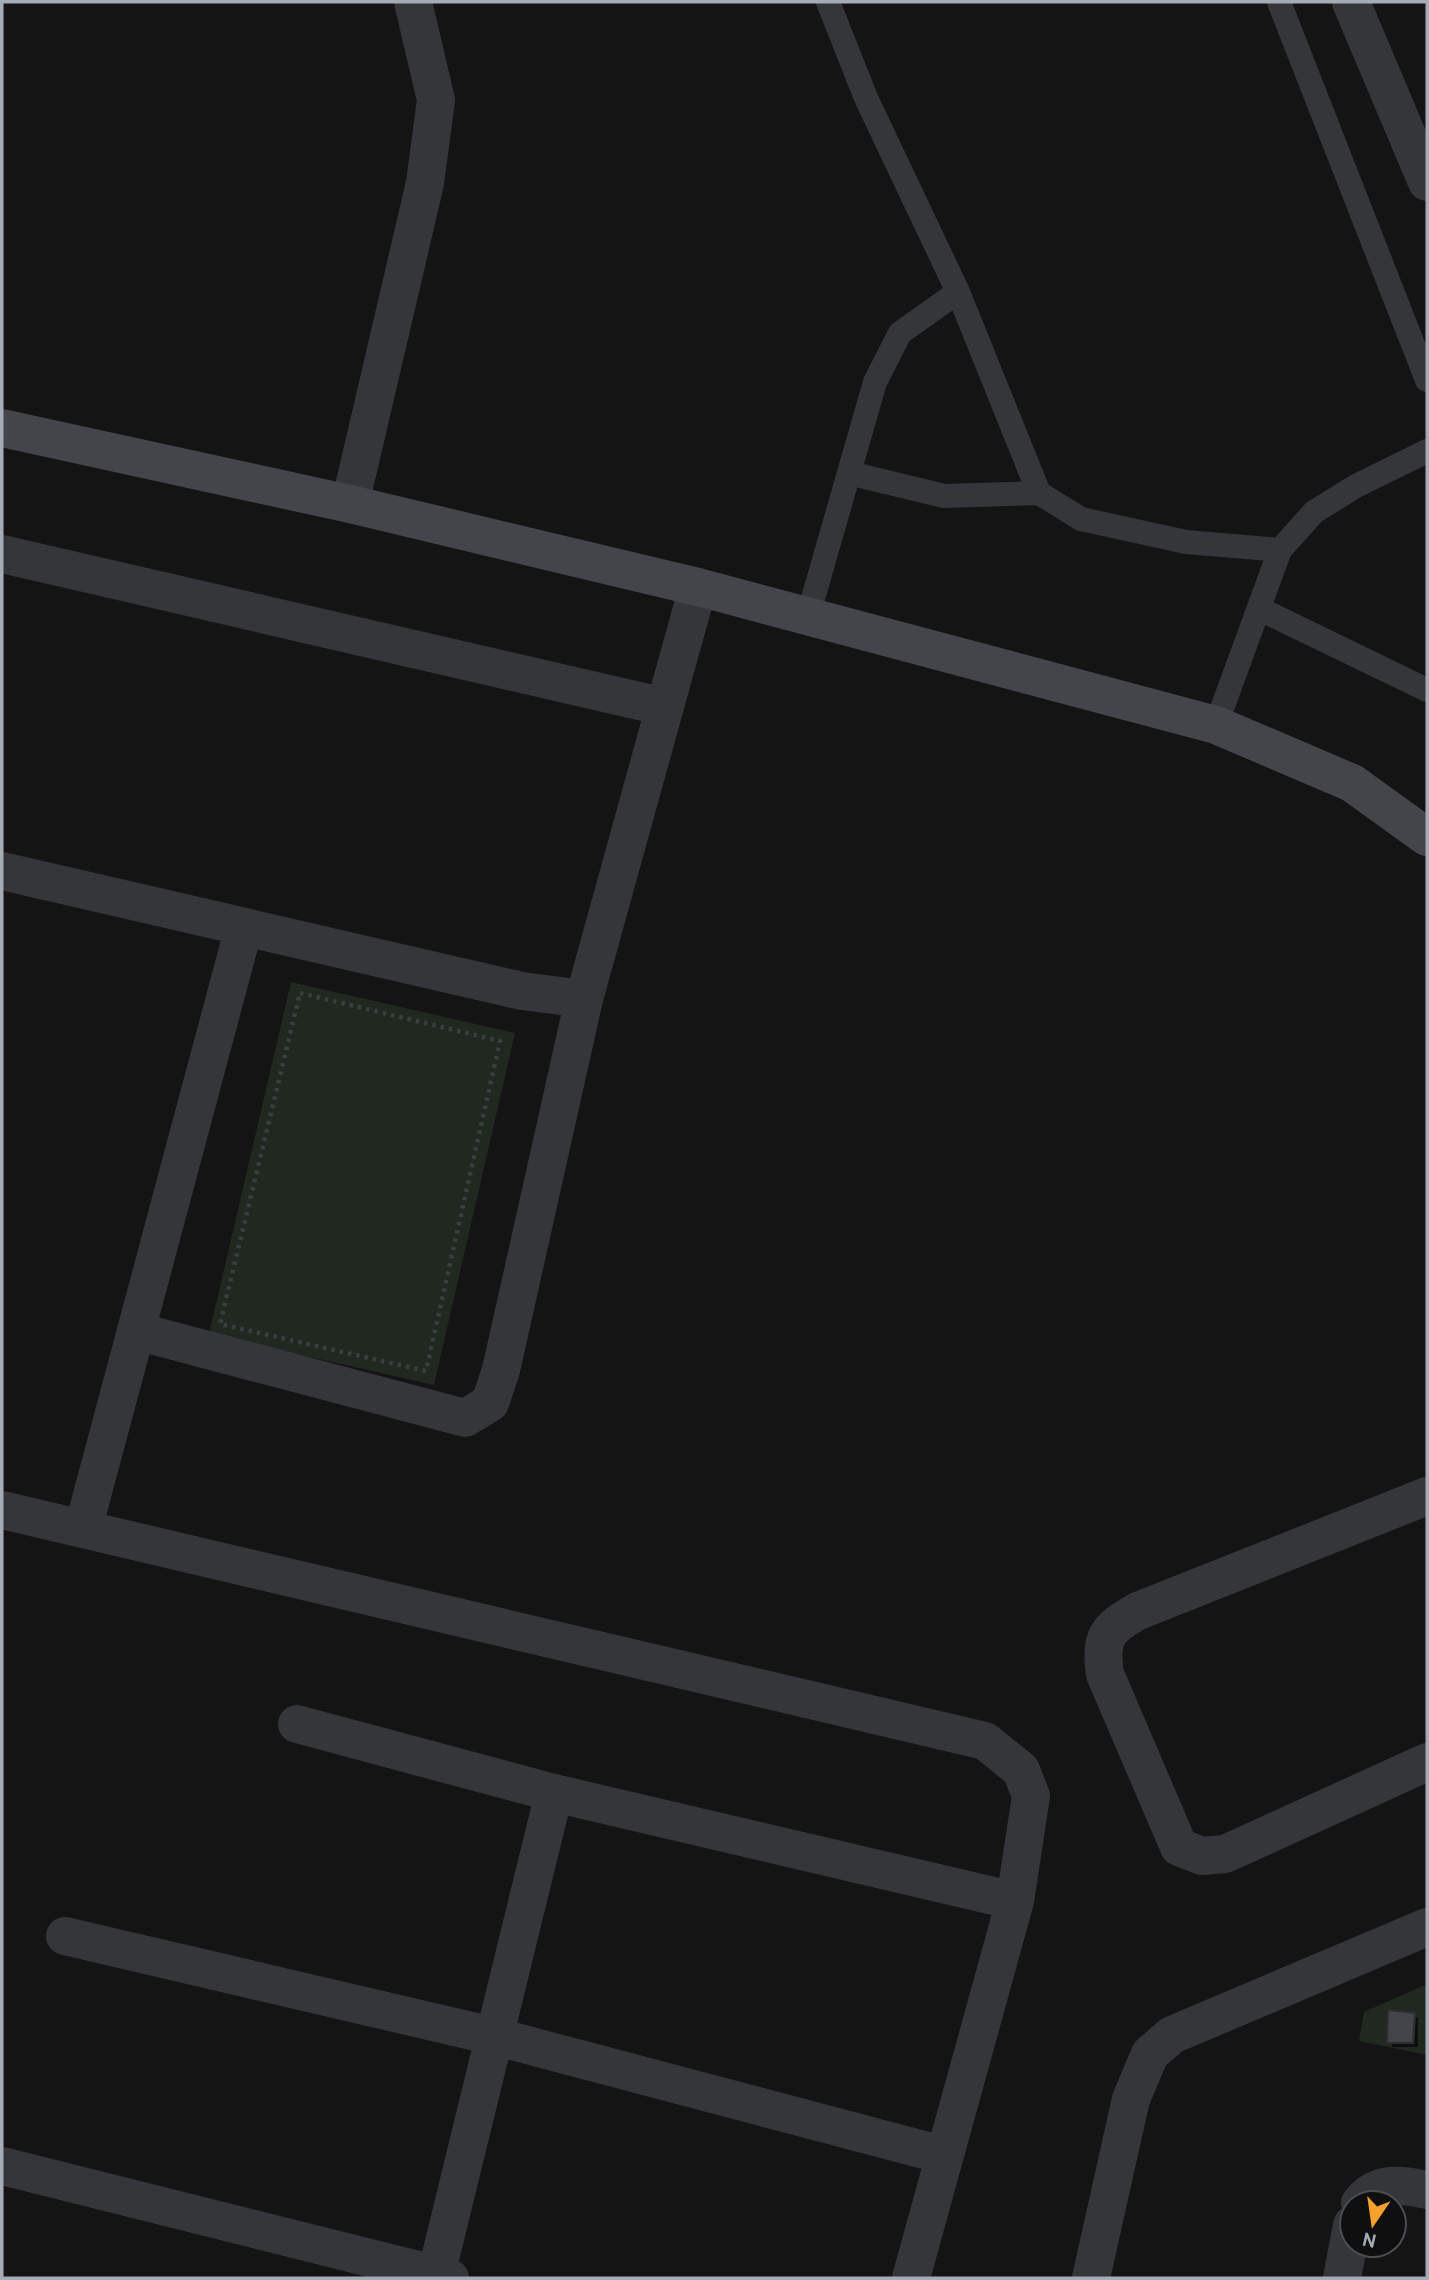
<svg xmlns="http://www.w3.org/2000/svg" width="1429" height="2280" font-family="Overpass,sans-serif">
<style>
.green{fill:#202820}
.building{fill:#434448;stroke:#2e2e31;stroke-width:2;filter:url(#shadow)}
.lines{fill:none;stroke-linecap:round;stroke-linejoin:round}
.path{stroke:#3b3d41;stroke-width:4.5;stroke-dasharray:3.5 5;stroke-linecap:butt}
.lane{stroke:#35363a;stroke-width:24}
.street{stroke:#35363a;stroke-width:38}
.secondary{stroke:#43454a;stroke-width:38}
</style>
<defs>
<filter id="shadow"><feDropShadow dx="6" dy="6" stdDeviation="0" flood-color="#0009"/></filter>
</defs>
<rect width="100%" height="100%" fill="#141415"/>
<path class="green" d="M291 982 515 1033 434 1385 209 1334Z
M1427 1984V2055L1359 2041 1364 2012Z"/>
<path class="building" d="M1388 2010 1415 2013 1413 2043H1387Z"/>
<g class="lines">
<path class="path" d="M300 993 500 1041 426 1371 220 1324Z"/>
<path class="lane" d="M828 2 866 98 958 292 1039 493 1081 519 1186 542 1280 550
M1279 2 1427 380
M849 473 944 496 1039 493
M1260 609 1427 690
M808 616 875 382 900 333 958 292
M1216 725 1280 550 1314 512 1356 486 1427 451"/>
<path class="street" d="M1351 2 1427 182
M350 504 425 183 436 100 413 2
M2 554 665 707
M2 871 522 991 584 999 698 587
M136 1331 465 1418 490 1403 501 1370 584 999
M1427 1496 1138 1611C1106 1629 1100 1637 1105 1674L1179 1847 1202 1856 1225 1854 1427 1762
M2 1510 985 1741 1021 1770 1031 1796 1015 1901 911 2278
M83 1529 244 927
M297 1724 554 1793 1015 1901
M65 1936 493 2036 943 2155
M2 2166 450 2278
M1360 2203C1377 2181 1402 2184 1427 2190
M436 2275 554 1793
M1091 2278 1131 2099 1150 2054 1172 2035 1427 1927
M1342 2278 1352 2225"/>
<path class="secondary" d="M2 428 350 504 698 587 1216 725 1352 783 1427 837"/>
</g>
<rect width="1429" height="2280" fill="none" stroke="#a5acb6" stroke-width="7"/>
<g transform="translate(1373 2224) rotate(193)"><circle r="33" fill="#0f0f10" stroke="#4b4e52" stroke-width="2"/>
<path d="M0-5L12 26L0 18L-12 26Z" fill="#f5a12c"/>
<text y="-10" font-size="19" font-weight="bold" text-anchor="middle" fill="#a5acb6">N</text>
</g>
</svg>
